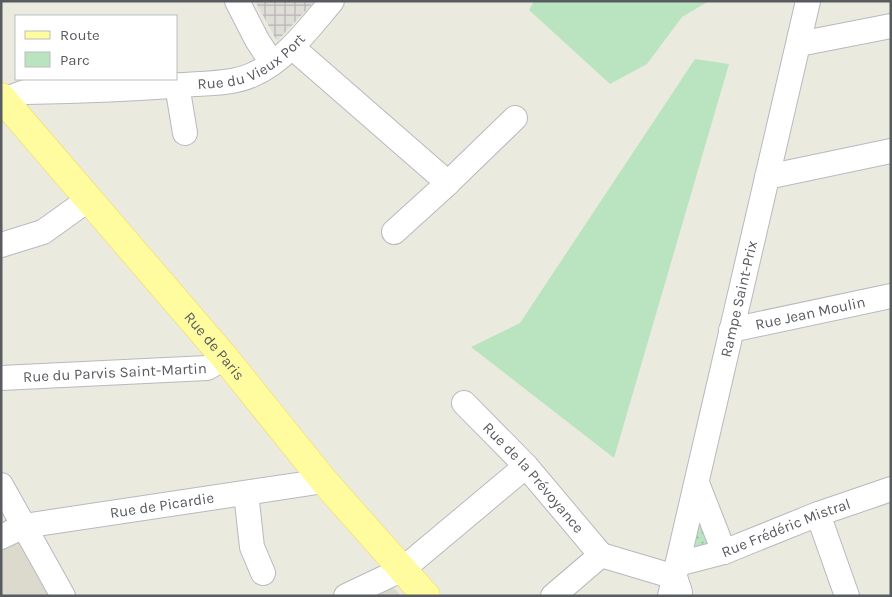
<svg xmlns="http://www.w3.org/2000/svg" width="892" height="597" font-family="Karla,sans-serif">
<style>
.industrial{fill:url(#industrial-grid)}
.education{fill:#dbdacd}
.grass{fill:url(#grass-dots)}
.green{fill:#bae4c0}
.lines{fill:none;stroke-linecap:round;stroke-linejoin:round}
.minor-casing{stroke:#b7b9be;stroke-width:26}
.major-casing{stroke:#f2da52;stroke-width:29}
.minor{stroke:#fff;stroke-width:24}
.major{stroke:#fffca0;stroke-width:28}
.labels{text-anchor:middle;stroke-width:4;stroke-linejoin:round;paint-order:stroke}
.street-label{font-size:15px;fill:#585b60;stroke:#fff}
</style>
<defs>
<pattern id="industrial-grid" width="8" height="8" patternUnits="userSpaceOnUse" patternTransform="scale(1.25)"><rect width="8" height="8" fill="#dfddd7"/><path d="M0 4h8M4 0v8" fill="none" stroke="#b8b6b2"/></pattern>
<pattern id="grass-dots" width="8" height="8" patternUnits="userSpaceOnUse" patternTransform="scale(1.25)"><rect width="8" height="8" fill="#bae4c0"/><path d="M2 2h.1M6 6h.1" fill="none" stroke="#9abc9f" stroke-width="1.8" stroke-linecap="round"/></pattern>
</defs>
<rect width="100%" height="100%" fill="#ebeadf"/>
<path class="industrial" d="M255 1H315L277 41Z"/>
<path class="education" d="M17 536 56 596H1V544Z
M390 587 395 589 401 596H372Z"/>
<path class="grass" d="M701 510 711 543 690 551Z"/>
<path class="green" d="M534 1H709L682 17 647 64 610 84 529 10Z
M695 59 729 64 614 458 471 347 520 323Z"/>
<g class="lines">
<g class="minor-casing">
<g id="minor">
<path d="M237 1 257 40 272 63"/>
<path d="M799 44 891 26"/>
<path d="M292 47 448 183"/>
<path d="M177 85 185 133"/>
<path id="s1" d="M4 100 25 92C79 91 132 89 185 85 206 83 232 84 252 75 286 60 309 28 332 1"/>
<path d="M767 177 891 151"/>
<path d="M394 232 448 183 515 118"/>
<path d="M1 245 43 232 89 199"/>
<path id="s2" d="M731 330 891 296"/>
<path id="s3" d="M1 378 207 368 225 358"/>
<path id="s4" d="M464 403 526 466 601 555"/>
<path d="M697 483 724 552"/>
<path d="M1 485 63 596"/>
<path d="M246 493 252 547 263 573"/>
<path d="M818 514 847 596"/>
<path id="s5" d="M1 537 24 526 324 481"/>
<path d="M601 555 675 577 680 592"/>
<path id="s6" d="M678 564 724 552 818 514 891 489"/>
<path d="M346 596 403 569 526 466"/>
<path d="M553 596 601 555"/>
<path id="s7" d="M670 596 808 1"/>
</g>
</g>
<g class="major-casing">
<g id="major">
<path id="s8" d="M1 97 225 358 324 481 426 596"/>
</g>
</g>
<use href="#minor" class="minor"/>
<use href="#major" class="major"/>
</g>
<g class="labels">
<g class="street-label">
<text dy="5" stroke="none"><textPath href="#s1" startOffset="255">Rue du Vieux Port</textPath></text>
<text dy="5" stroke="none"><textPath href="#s7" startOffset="305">Rampe Saint-Prix</textPath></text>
<text dy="5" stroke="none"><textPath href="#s2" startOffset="81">Rue Jean Moulin</textPath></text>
<text dy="5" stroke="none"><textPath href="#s8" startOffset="328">Rue de Paris</textPath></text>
<text dy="5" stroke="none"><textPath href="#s3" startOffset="114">Rue du Parvis Saint-Martin</textPath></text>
<text dy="5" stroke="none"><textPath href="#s4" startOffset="102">Rue de la Prévoyance</textPath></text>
<text dy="5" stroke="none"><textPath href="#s5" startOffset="165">Rue de Picardie</textPath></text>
<text dy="5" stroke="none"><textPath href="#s6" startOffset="114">Rue Frédéric Mistral</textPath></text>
</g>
</g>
<rect width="892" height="597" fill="none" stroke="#585b60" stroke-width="5"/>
<rect x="15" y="15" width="162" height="65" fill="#ffffff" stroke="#bcbdbf"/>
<rect x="25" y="31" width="25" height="8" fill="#fffca0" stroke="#bcbdbf"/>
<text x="60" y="40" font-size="15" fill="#585b60">Route</text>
<rect x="25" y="52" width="25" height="15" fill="#bae4c0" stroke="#bcbdbf"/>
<text x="60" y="65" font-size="15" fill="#585b60">Parc</text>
</svg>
